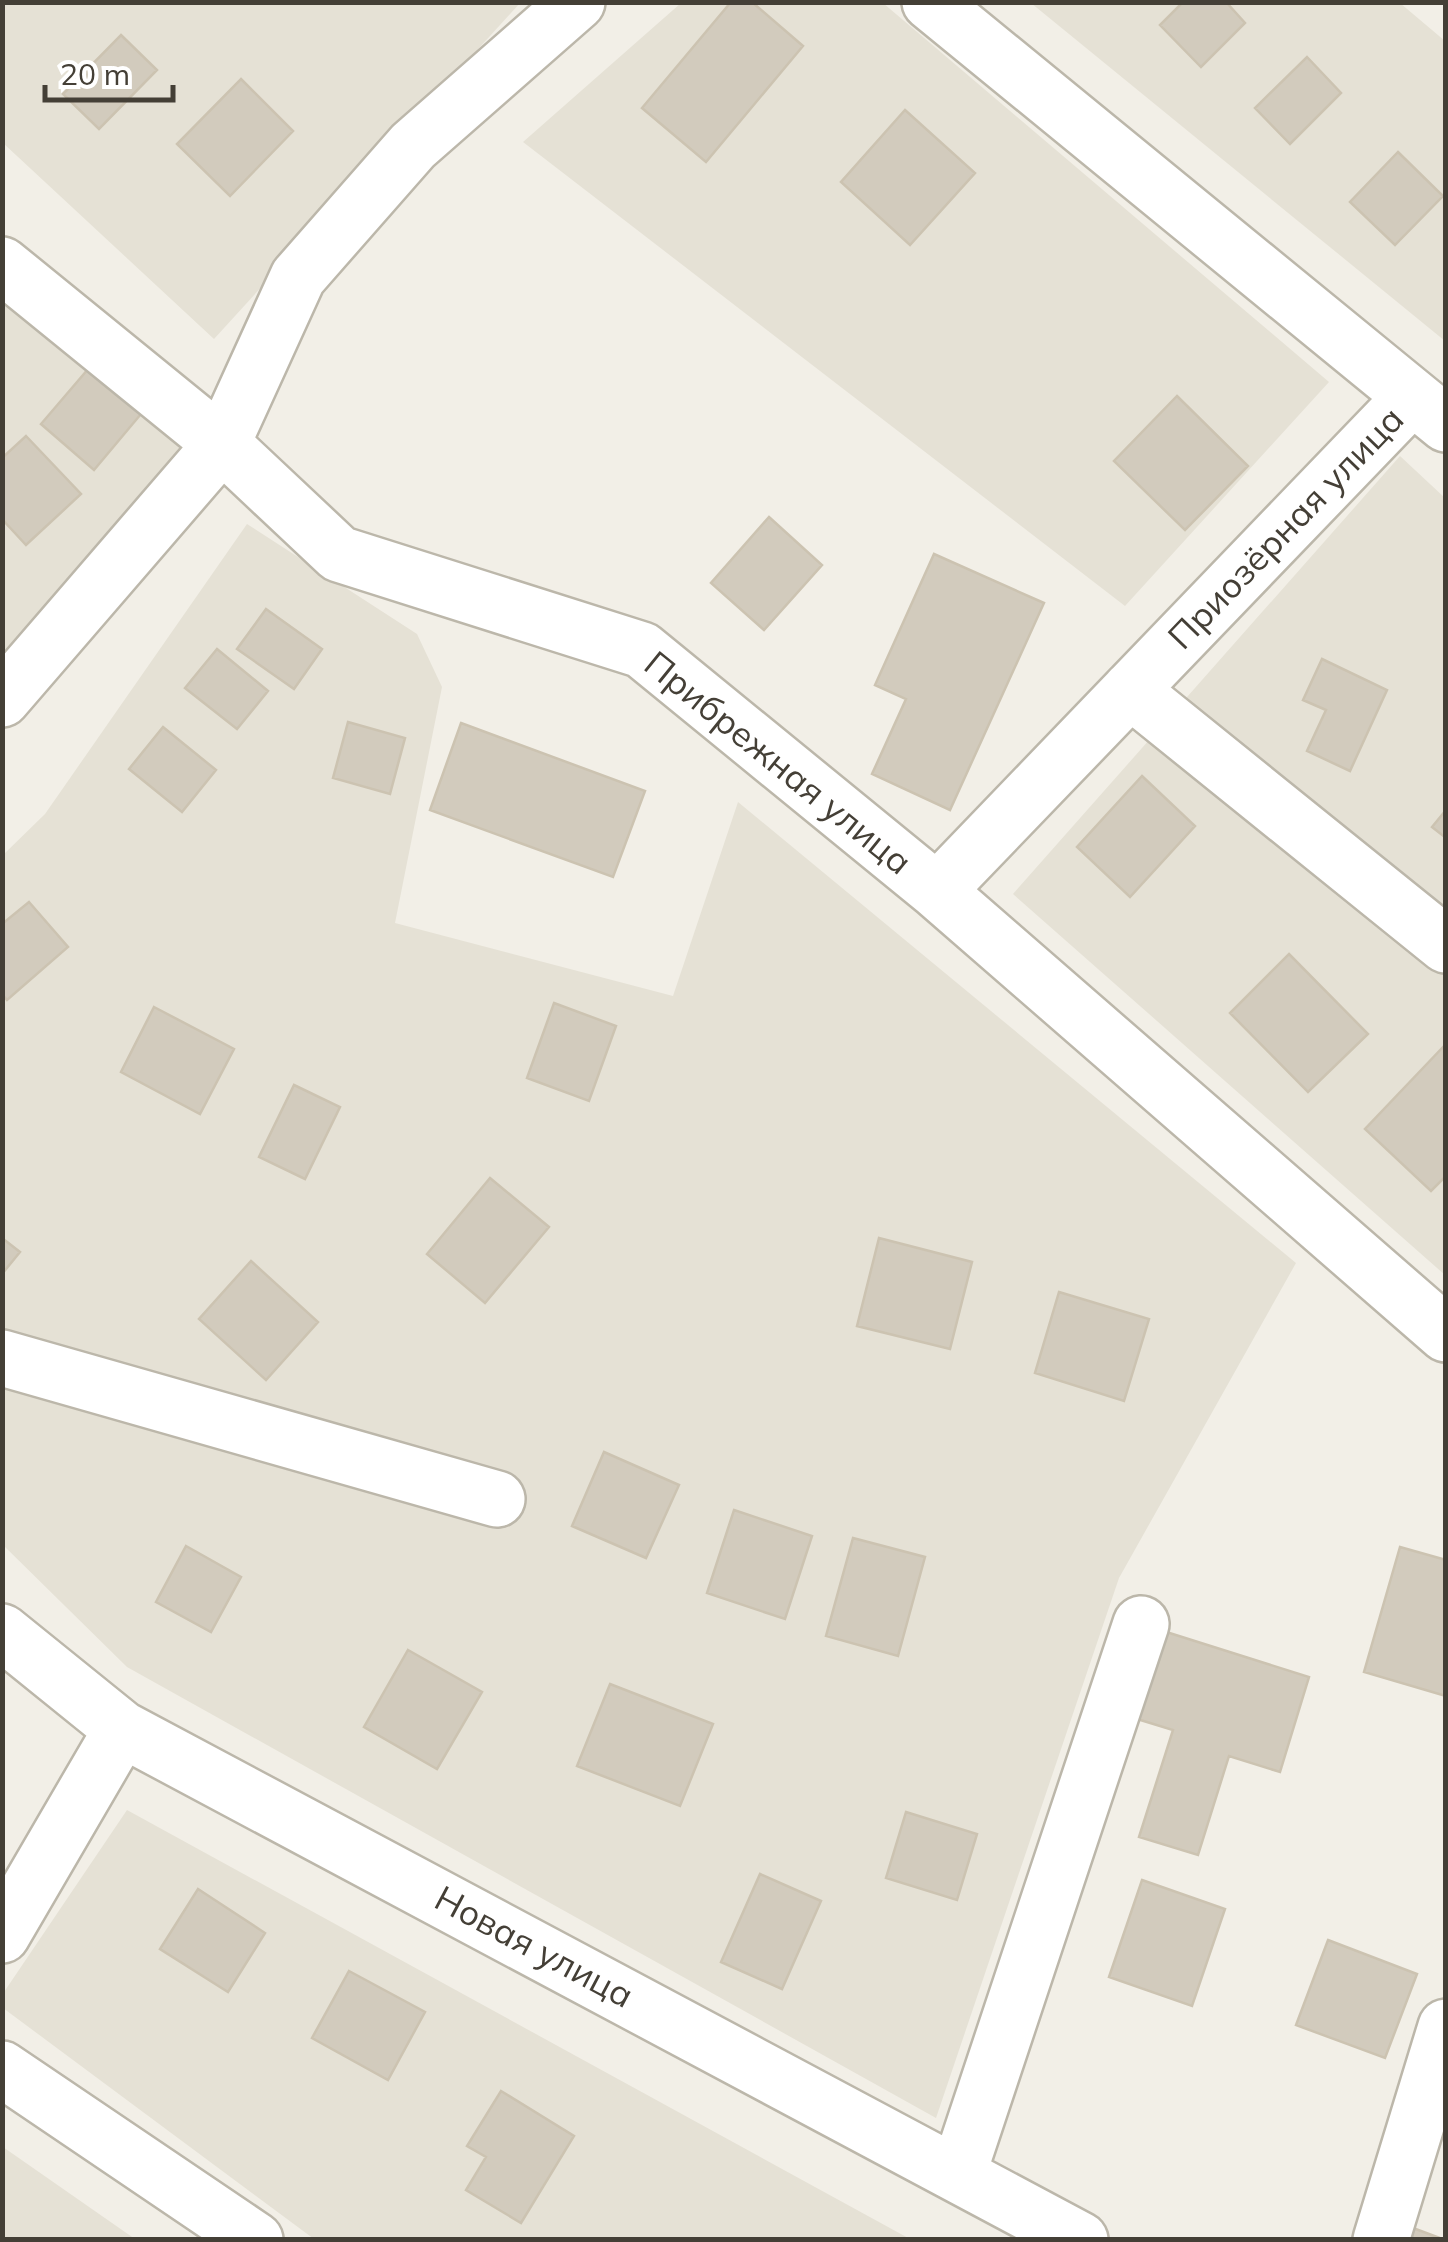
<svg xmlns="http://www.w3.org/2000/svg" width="1448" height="2242" font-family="Mulish,sans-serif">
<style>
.residential{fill:#e5e1d5}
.building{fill:#d2cbbd;stroke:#ccc3b1;stroke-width:2.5}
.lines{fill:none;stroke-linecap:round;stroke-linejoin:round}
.minor-casing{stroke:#bcb7aa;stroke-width:60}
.minor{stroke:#fff;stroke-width:55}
.labels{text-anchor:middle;stroke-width:8;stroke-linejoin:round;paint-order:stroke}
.street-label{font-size:35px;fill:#443f36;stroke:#fff}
</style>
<rect width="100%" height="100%" fill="#f2efe7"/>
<path class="residential" d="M2 3H520L214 339 3 143Z
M681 3H883L1329 382 1125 606 523 142Z
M1031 3H1400L1445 41V341Z
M3 300 186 444 3 655Z
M1400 456 1445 498V1275L1013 894Z
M247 524 417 634 442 687 395 923 673 996 738 802 1296 1263 1119 1578 936 2118 127 1667 3 1545V855L45 814Z
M127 1810 910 2239H314L3 2008 2 1995Z
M2 2147H3L135 2239H3Z"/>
<path class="building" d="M731 2H752L803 46 706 162 642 108Z
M1183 2H1226L1245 23 1201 67 1160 25Z
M121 35 157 70 99 129 63 94Z
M1307 57 1341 93 1290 144 1255 108Z
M241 79 293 131 230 196 177 144Z
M905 110 975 173 910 245 841 182Z
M1398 152 1443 196 1395 245 1350 202Z
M89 368 141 414 94 470 41 424Z
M1177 396 1248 466 1185 530 1114 461Z
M26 436 81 494 26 545 2 519V458Z
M769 517 822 565 764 630 711 583Z
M934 554 1044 603 950 810 872 774 906 699 875 685Z
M266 609 322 649 294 689 237 649Z
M217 649 268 691 237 729 185 688Z
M1322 659 1387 690 1350 771 1307 751 1326 710 1303 700Z
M348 722 405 738 390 794 333 778Z
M461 723 645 791 613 877 430 810Z
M163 727 216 770 182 812 129 769Z
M1142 776 1195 826 1130 897 1077 847Z
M1446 810V838L1432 827Z
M29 902 68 947 7 1000 2 994V924Z
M1289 954 1368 1034 1308 1092 1230 1013Z
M554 1003 616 1026 589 1101 527 1078Z
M154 1007 234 1049 200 1114 121 1072Z
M1444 1046 1446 1176 1431 1191 1365 1129Z
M294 1085 340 1107 305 1179 259 1157Z
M490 1178 549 1227 485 1303 427 1254Z
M2 1238 20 1252 2 1274Z
M879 1238 972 1262 950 1349 857 1326Z
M251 1261 318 1322 266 1380 199 1319Z
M1059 1292 1149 1319 1124 1401 1035 1373Z
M604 1452 679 1485 646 1558 572 1526Z
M734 1510 812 1536 785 1619 707 1593Z
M853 1538 925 1557 898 1656 826 1636Z
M186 1546 241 1577 211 1632 156 1602Z
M1400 1547 1446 1560V1696L1364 1672Z
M1141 1624 1309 1677 1280 1772 1229 1756 1198 1855 1139 1837 1173 1730 1134 1718Z
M408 1650 482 1692 437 1769 364 1727Z
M610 1684 713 1724 680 1806 577 1766Z
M906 1812 977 1834 957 1900 886 1878Z
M760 1874 821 1901 782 1989 721 1962Z
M1142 1880 1225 1909 1192 2006 1109 1977Z
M198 1889 265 1933 228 1992 160 1949Z
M1328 1940 1417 1974 1385 2058 1296 2025Z
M349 1971 425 2012 388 2080 312 2038Z
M501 2091 574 2136 521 2223 466 2190 486 2157 467 2146Z
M1413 2228 1445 2240H1408Z"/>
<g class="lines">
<g class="minor-casing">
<path id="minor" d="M930 2 1446 424
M2 265 222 444 339 554 642 650 937 891 1446 1334
M1130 690 1446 945
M2 699 222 444 298 277 413 146 577 2
M937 891 1412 397
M2 1358 497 1499
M2 1632 122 1729 1080 2240
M2 1935 122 1729
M2 2069 255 2240
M958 2174 1141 1624
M1381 2240 1446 2027"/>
</g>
<use href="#minor" class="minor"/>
</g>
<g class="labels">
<g class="street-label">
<text transform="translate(1286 528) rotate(-46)" y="12">Приозёрная улица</text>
<text transform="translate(778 763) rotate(39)" y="12">Прибрежная улица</text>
<text transform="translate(534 1947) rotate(28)" y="12">Новая улица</text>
</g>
</g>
<rect width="1448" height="2242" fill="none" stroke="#443f36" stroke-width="10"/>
<path d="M45 85v15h128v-15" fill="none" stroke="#443f36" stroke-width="5"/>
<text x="60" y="85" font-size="30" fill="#443f36" stroke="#ffffff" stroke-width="8" paint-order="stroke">20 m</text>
</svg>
